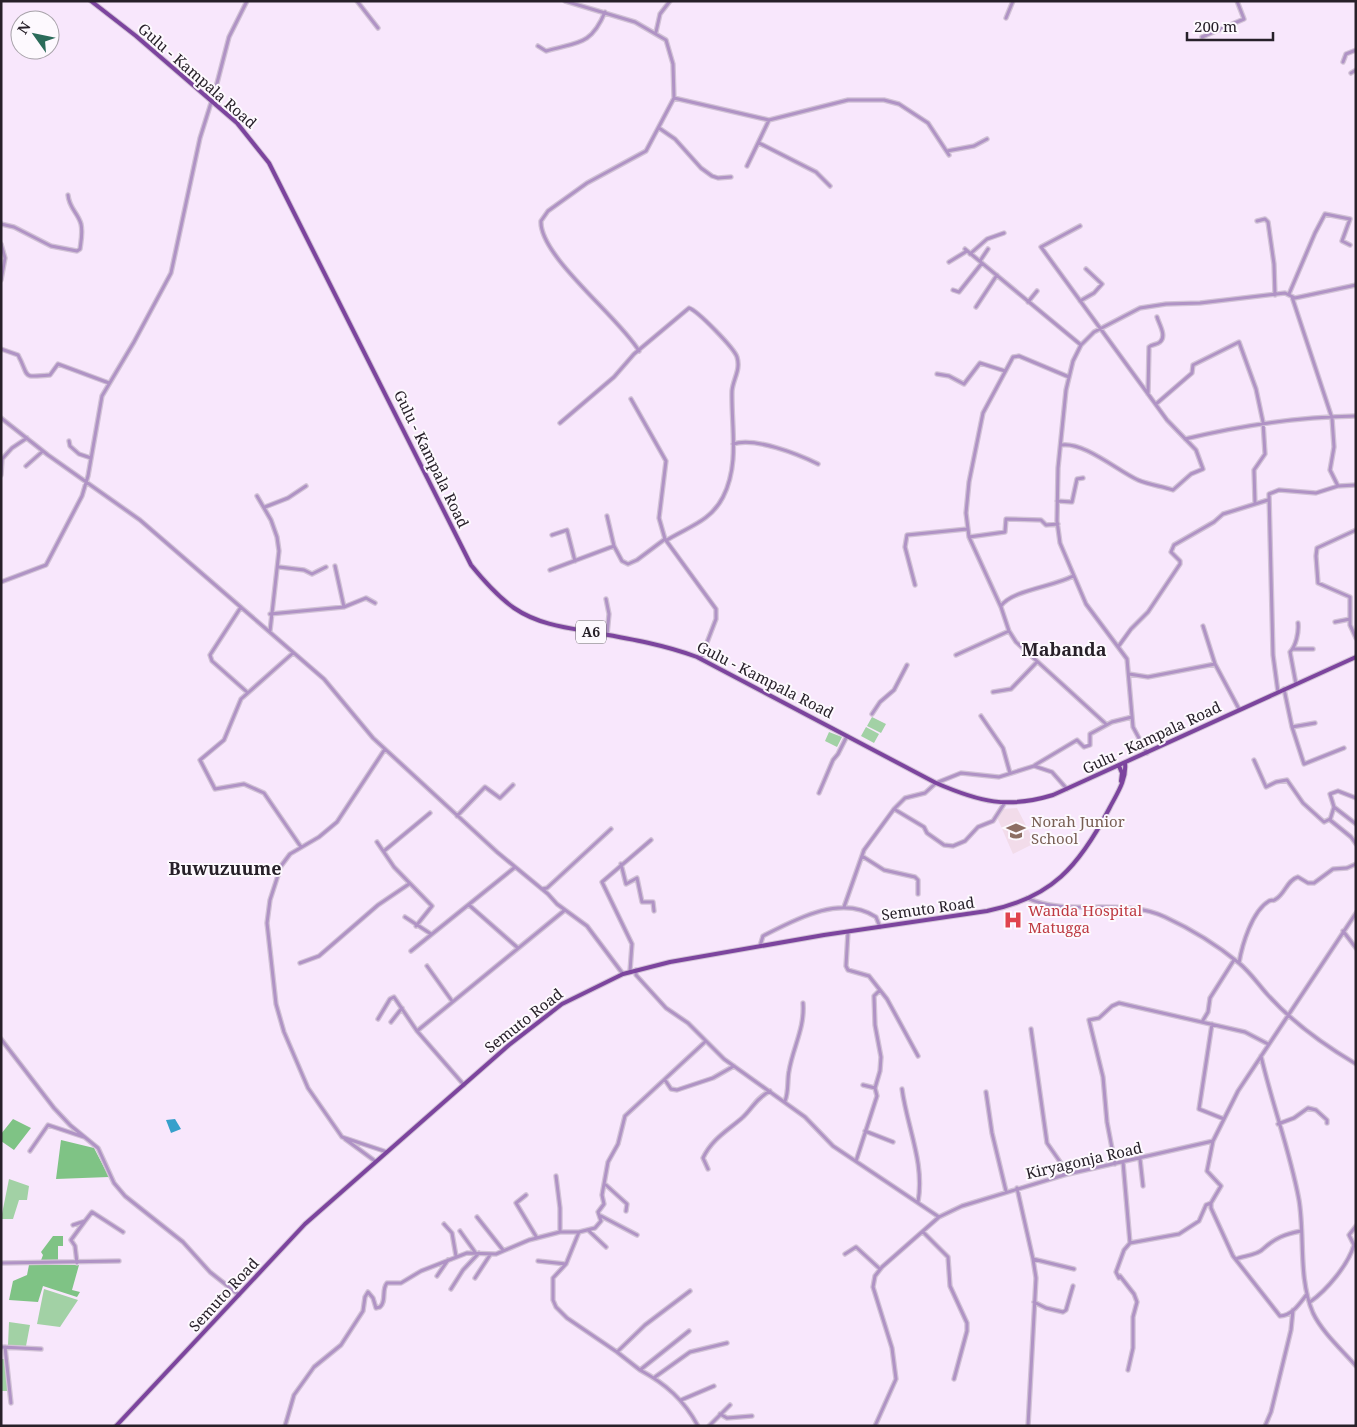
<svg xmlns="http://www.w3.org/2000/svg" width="1357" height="1427" font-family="'Noto Serif',serif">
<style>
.education{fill:#f2dcea}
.green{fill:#a2d1a5}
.forest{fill:#7fc385}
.water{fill:#37a0cb}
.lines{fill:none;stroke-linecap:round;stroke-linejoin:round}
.minor-casing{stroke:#d2c3d6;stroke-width:5.5}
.major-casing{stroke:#d2c3d6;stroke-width:6}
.minor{stroke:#b093c5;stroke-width:3}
.major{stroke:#7c449e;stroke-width:4}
.labels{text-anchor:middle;stroke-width:4;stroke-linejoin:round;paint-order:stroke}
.shield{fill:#fdf9fe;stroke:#676169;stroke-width:1}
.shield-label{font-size:14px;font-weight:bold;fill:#272029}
.street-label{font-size:15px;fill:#272029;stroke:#fdf9fe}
.education-label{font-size:15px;fill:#785e54;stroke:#fdf9fe;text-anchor:start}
.health-label{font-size:15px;fill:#be3a42;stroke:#fdf9fe;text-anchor:start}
.quarter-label{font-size:18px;font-weight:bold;fill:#272029;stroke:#fdf9fe}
</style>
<rect width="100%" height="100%" fill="#f8e7fc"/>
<path class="education" d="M1017 808 1035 843 1013 854 996 815 1002 809Z"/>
<path class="green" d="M872 717 886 724 881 733 867 726Z
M866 727 879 734 874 743 861 736Z
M829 732 842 737 837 747 825 741Z
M9 1179 29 1186 27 1200H19L13 1219H1Z
M44 1289 78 1300 60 1327 37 1324Z
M9 1322 30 1325 26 1346 8 1345Z
M1 1359H4L8 1391H1Z"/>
<path class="forest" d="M13 1119 31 1128 14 1150 1 1141V1134Z
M61 1140 94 1148 109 1177 56 1179Z
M53 1236H63V1246H58V1263H40L43 1255 41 1252Z
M29 1265H79L72 1290 80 1292 77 1297 43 1286 38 1302 9 1300 13 1281 27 1275Z"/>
<path class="water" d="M175 1119 181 1129 171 1133 166 1120Z"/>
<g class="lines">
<g class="minor-casing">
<path id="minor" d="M357 1 378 28
M565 1 635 22 666 40 673 64 674 98
M1006 18 1013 1
M656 32 660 14 670 1
M1202 37 1244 19 1237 1
M538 46 546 51C577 42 591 46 605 12
M1343 62 1346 54 1356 50
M1351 73 1356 70
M659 128 675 139 701 168 712 176 718 178 731 177
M759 143 816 172 830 186
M947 151 974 146 987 139
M747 166 769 120
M1257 221 1265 219 1268 222 1274 264 1275 295
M1 224 14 227 51 246 77 251 80 249C81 241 83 233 81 224 78 213 69 208 68 195
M1 244 5 258 1 280
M965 249 1081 345
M970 254 987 239 1004 233
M980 261 988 249
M949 262 967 251
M953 290 959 292 982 263
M1289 294 1315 233 1325 214 1350 219 1342 241 1350 245
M1292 297 1332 418 1334 447 1330 470 1338 486
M1080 301 1094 293 1102 284 1086 269
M1028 302 1037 291
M976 307 997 275
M1 349 18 355C30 377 20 378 50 375L58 364 109 383
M639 351C620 318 539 256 541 221L548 211 587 183 646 151 674 98 769 120 848 100H884L899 104 928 123 949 155
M937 374 949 376 964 384 980 363 1005 371
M1069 377 1019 356 1013 357 983 413 969 482 966 513 969 537 1001 607 1009 631 1016 642 1106 724
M1148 394 1149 347C1152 344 1157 345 1160 342 1167 336 1159 324 1157 317
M631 399 666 461 659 518 665 539 716 609V619L701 658
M1156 404 1192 373 1193 365 1239 342 1256 389 1263 422 1265 454 1254 470 1255 503
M1 418 48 455 140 520 324 679 373 738 497 852 548 894 557 904 587 926 623 974
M560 423 614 377 634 354 689 308C698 311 734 348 737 357 741 370 733 379 732 391 731 426 740 464 723 497 711 521 688 527 667 540
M1185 439C1242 425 1297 417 1356 416
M69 441 70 446 79 454 91 458
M733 444C755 437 798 454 818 464
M1061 445C1083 441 1118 471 1138 480 1150 485 1161 486 1173 490L1191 474 1203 469 1196 450 1167 420 1041 247 1080 226
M26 466 43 451
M1 475 2 459 12 448 27 438
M257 496 271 520 277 537 279 551 270 631
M1057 501 1072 502 1077 479 1083 478
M265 507 288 498 306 486
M607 516 614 546
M1356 530 1317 548 1316 556 1318 583 1350 597V625L1356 638
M552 535 567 530 575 561
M969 537 1005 532 1006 519 1041 520 1046 525 1058 524
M335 566 344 607
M279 567 304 570 312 574 326 567
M550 570 614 546 622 561 628 564 637 560 665 539
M1 582 46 565 82 496 88 476 102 396 134 342 171 273 200 138 216 87 229 37 247 1
M915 585 905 547 907 535 967 529
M606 599 609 614 607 635
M1001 606C1012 590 1053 587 1073 576
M241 607 210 655 212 661 247 692
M270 614 344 607 366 598 375 603
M1335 622 1350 619
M1203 626 1215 664
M1118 647 1131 629 1148 612 1180 564V561L1171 552 1174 545 1214 522 1223 514 1268 500
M1293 649H1313
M293 653 241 699 224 740 200 760 215 789 244 784 264 793 301 847
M956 655 1009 631
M1129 674 1148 677 1215 664 1239 709
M1296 684 1290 652C1296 646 1299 632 1298 623
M1284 689 1292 727 1304 764 1344 748
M993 692 1011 689 1037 662
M1278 692 1273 655 1269 494 1279 490 1316 493 1338 486 1356 485
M872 714 880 702 894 690 907 665
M981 716 1003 748 1010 773
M1292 727 1315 723
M385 749 337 822 319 837 290 854 281 866 270 900 267 923 276 1004 284 1032 308 1088 342 1137 387 1152
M1147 753 1133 727 1127 659 1086 604 1060 543 1057 521 1058 468 1066 390 1073 361 1081 345 1094 332 1140 308 1166 304 1200 303 1285 293 1295 298 1356 285
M1254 760 1266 787 1276 782 1287 780 1303 803 1324 822 1330 819
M1035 765 1077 740 1084 747 1090 745V734L1112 722 1132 717
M819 793 833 760 838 754 847 736
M1356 798 1338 791 1330 794 1334 807 1356 824
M1004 804 993 821 978 827 965 841 953 846 944 845 927 833 924 827 894 809 905 798 925 793 936 783 961 773 999 777 1034 766 1052 772 1067 789
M1334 807 1330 820 1351 837 1356 844
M457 816 485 787 500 798 513 785
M377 842 394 867 432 906 416 926
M384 851 430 813
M862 856 884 870 915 877 918 880V894
M621 864 626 884 637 878 642 902H653L654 911
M542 889 547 888 611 829
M1027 898C1067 917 1124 897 1165 917 1191 929 1217 945 1239 963 1250 972 1258 984 1267 994 1292 1022 1324 1045 1356 1064
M469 905 518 948
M844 907 864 850 894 809
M405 917 431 934
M1343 931 1356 948
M848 932 846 966 848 970 869 976 887 999 918 1056
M760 946 763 936C796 919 841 894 876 917L880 927
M411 951 514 868
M300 963 319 956 378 905 409 884
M1239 963C1242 945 1252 911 1269 901 1274 899 1272 902 1276 899 1285 894 1287 880 1298 877L1308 883H1314L1333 869 1347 868 1356 864
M427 966 452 1001
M636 970V975L666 1008 688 1023 724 1059 805 1117 833 1146 939 1217
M630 971 632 944 602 882 651 840
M378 1019 390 999 394 997 417 1031 464 1085
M391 1022 402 1008
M1202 1022 1208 1012 1210 998 1234 960
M1212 1024 1199 1109 1224 1119
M1031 1029 1047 1143 1063 1166 1064 1175
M417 1031 565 910
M1 1039 54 1108 70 1125 98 1148 114 1183 125 1196 183 1242 210 1272 239 1295
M1261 1056C1272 1104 1290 1151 1299 1200 1305 1236 1298 1278 1313 1313 1322 1332 1342 1350 1356 1366
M665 1080 671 1089 677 1090 713 1078 734 1066
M875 1088 880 1071 881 1057 875 1025 874 996 880 990
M902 1089C907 1127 925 1163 918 1202
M986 1092 992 1133 1006 1191
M785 1101C789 1091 787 1081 789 1071 793 1047 805 1028 803 1003
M1278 1124 1294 1118 1308 1108 1316 1110 1327 1120V1123
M865 1131 893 1142
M345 1139 375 1161
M1213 1141 1207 1171 1221 1186 1211 1203V1208L1233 1256 1280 1316C1292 1316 1300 1303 1307 1294
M30 1151 48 1125 84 1137
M1140 1159 1143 1186
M856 1161 877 1096 875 1088 863 1085
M1123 1162 1130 1243
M1115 1164 1107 1122 1103 1077 1089 1020 1099 1018 1112 1006 1119 1003 1245 1032 1268 1044
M708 1169 703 1158C712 1139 727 1131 742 1118 753 1108 755 1099 770 1091
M556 1176 560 1208V1232
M606 1185 627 1204 626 1211
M1017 1188 1033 1259 1074 1269
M526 1195 516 1203 537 1238
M601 1216 637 1235
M477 1217 503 1250
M444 1224 452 1233 456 1256
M73 1225 85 1221 92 1212 123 1232
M588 1230 606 1247
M460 1231 475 1252
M923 1232 948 1257 950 1286 967 1323V1331L954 1379
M845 1254 856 1247 880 1269
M1236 1259C1243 1256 1258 1255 1263 1249 1275 1238 1285 1234 1301 1231
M538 1261 566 1264
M1 1263 119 1261
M77 1263 75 1246 71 1240 85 1221
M437 1276 448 1260
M1120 1276 1134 1294 1137 1302 1133 1317V1348L1128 1370
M475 1278 490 1255
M1119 1278 1116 1272 1124 1250 1130 1243 1179 1234 1199 1221 1206 1205 1211 1203
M451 1289 463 1270 479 1253
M1034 1302 1046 1308 1063 1312 1066 1310 1073 1286
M1310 1302C1327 1290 1348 1265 1354 1245L1349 1235 1356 1226
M689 1331 640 1370C666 1384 684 1400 698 1426
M1 1347 41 1349
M5 1347 11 1403
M617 1352 645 1325 690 1291
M640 1370 617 1352 567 1318 556 1307 553 1300V1278L566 1264 579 1232 595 1228 601 1221 598 1212 604 1204 602 1195 608 1162 618 1144 625 1116 706 1041
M655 1377 690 1352 727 1343
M681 1400 714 1386
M720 1414 727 1418 752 1416
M285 1426 294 1395 314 1367 341 1345 363 1311 365 1297 368 1292 373 1298 376 1308 380 1307C387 1301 381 1290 387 1283H401L421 1271 467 1253 496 1254 529 1240 560 1232H579
M709 1426 730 1405
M875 1426 896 1379 892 1348 873 1287 875 1276 882 1267 939 1217 962 1206 1064 1175 1213 1141 1238 1091 1356 913
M1028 1426 1036 1278 1033 1259
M1265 1426 1271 1412 1291 1330 1293 1310"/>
</g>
<g class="major-casing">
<path id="major" d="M91 1 136 36 237 123 269 163 471 565C484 581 497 596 514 608 539 625 568 628 597 633 631 639 665 645 697 657L936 783C980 802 1007 809 1053 795L1356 657
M1119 766 1122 773 1121 781
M116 1426 305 1224 509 1045 562 1004 623 974 670 962 824 935 987 911C1052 898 1079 866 1109 809 1116 795 1127 780 1125 763"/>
</g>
<use href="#minor" class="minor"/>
<use href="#major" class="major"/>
</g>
<defs>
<g id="school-bare" transform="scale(1.5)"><path d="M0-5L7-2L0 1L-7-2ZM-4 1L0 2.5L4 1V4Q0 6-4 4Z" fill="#8d6e63" stroke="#fdf9fe" stroke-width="2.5" paint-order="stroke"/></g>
<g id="hospital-bare" transform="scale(1.5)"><path d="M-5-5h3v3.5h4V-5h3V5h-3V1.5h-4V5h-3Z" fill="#e0444e" stroke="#fdf9fe" stroke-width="2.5" paint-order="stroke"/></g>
</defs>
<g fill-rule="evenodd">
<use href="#school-bare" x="1016" y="831"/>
<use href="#hospital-bare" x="1013" y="920"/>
</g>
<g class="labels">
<rect class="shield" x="576" y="620.5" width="30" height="23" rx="4"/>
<g class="shield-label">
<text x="591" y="637">A6</text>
</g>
<g class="street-label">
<text transform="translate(197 76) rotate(41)" y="5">Gulu - Kampala Road</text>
<text transform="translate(431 459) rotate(64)" y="5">Gulu - Kampala Road</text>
<text transform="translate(765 680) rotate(27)" y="5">Gulu - Kampala Road</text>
<text transform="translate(1152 738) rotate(-25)" y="5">Gulu - Kampala Road</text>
<text transform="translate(928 909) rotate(-8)" y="5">Semuto Road</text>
<text transform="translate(524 1021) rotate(-38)" y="5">Semuto Road</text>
<text transform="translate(1084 1161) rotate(-13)" y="5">Kiryagonja Road</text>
<text transform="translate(224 1295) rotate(-47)" y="5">Semuto Road</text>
</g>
<g class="education-label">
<text x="1031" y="827">Norah Junior<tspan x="1031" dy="17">School</tspan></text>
</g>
<g class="health-label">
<text x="1028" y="916">Wanda Hospital<tspan x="1028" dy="17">Matugga</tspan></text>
</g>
<g class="quarter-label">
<text x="1064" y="656">Mabanda</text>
<text x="225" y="875">Buwuzuume</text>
</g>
</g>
<rect width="1357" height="1427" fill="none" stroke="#272029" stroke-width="5"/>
<g transform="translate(35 35) rotate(303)"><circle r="24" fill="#fdf9fe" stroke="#a7a2a9"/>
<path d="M0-4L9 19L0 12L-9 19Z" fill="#2b6b5a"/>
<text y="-8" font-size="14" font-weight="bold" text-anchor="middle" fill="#272029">N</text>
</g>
<path d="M1187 32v8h86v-8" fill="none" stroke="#272029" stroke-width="2.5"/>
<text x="1194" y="32" font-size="15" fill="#272029" stroke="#fdf9fe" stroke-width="4" paint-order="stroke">200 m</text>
</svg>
